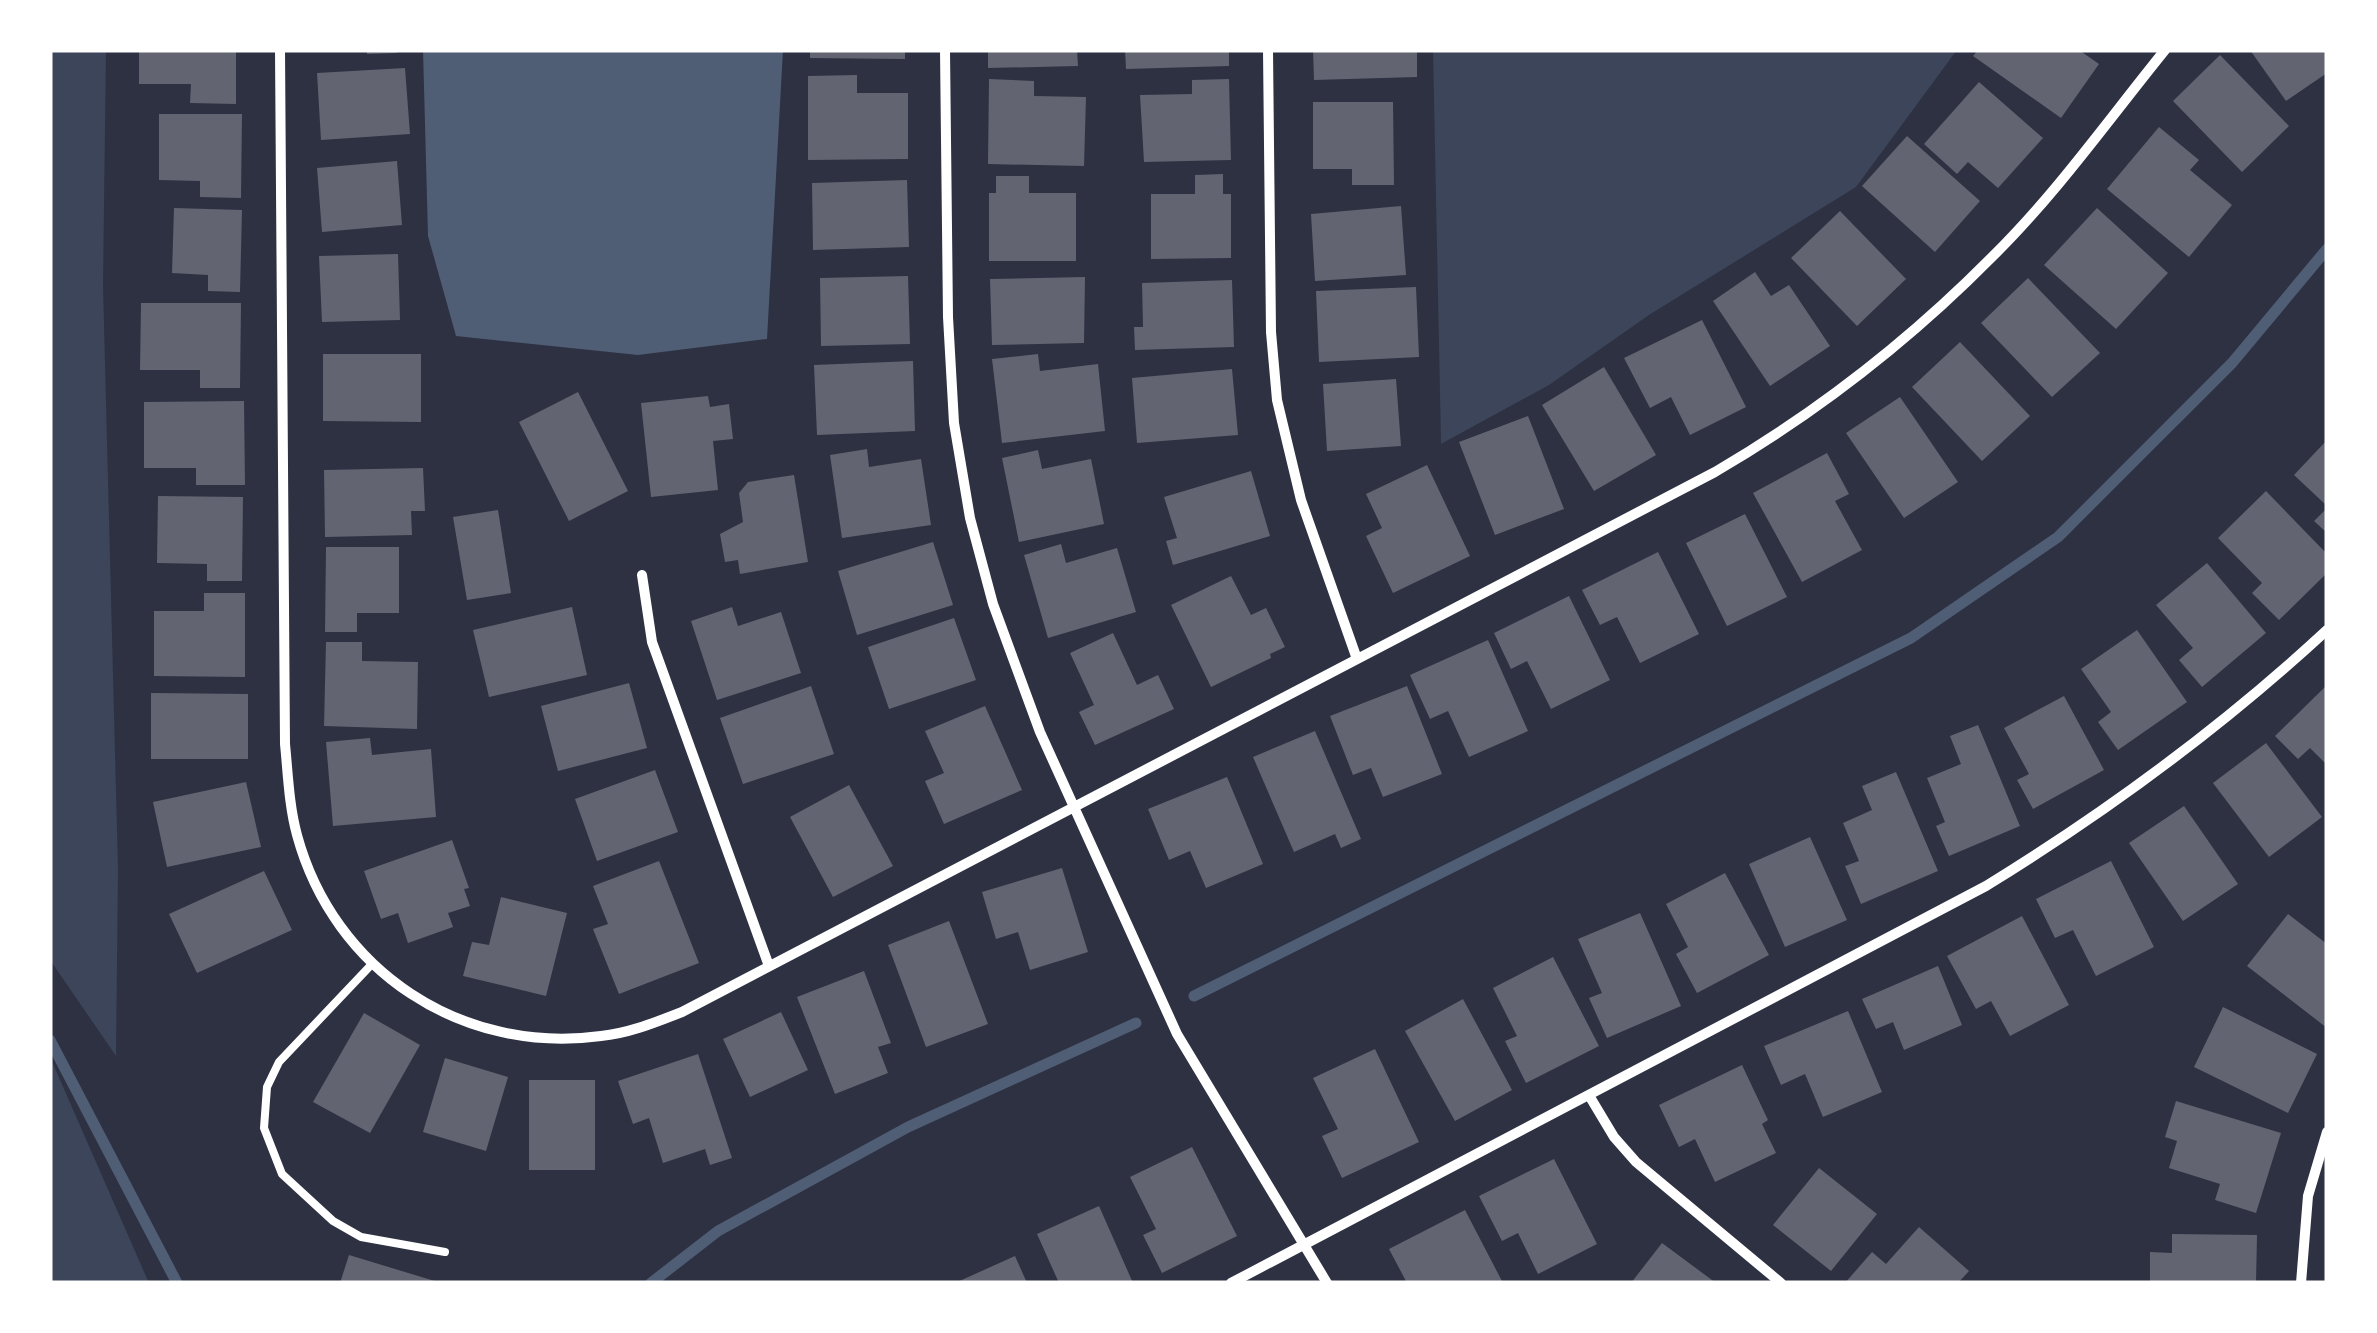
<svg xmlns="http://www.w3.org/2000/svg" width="2377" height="1333" font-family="Poppins,sans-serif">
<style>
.green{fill:#3c4559}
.water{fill:#4f5d75}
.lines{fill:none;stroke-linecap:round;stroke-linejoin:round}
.stream{stroke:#4f5d75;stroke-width:11}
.building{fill:#626471}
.service{stroke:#fff;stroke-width:8}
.minor{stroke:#fff;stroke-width:10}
</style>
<rect width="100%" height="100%" fill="#2d3142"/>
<path class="green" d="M50 50H106L103 285 118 869 116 1056 50 960Z
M1433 50H1957L1856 187 1649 315 1549 385 1441 444Z
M50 1057 149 1283H50Z"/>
<path class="water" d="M423 50H783L767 339 638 355 456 336 428 236Z"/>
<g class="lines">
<path class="stream" d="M1194 996 1911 638 2058 537 2232 363 2327 249
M50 1040 177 1283
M651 1283 718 1231 908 1127 1136 1023"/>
</g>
<path class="building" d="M139 50H236V104L190 103 191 84H139Z
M367 50H397V53L367 54Z
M810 50H905V59L810 58Z
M988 50H1077L1078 66 988 68Z
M1125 50H1229V66L1126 69Z
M1313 50H1417V77L1314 80Z
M1978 50H2079L2099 64 2061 118 1973 56Z
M2250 50H2327V73L2286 101Z
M2220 55 2289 126 2242 172 2173 101Z
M405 68 410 134 321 140 317 73Z
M857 75V93H908V159L808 160V76Z
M989 79 1034 81V96L1086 97 1084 166 988 164Z
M1229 79 1231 160 1144 162 1140 95 1192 94V80Z
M1979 82 2043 138 1998 188 1968 162 1957 174 1924 144Z
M1313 102H1393L1394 185H1352V169H1313Z
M159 114H242L241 198 200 197V181L159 180Z
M2159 127 2199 160 2190 170 2232 205 2189 257 2107 189Z
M1907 136 1980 201 1935 252 1862 186Z
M397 161 402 225 322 232 317 168Z
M1223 174V194H1231V258L1151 259V194H1195V175Z
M996 176H1029V193H1076V261H989V193H996Z
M907 180 909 247 813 250 812 183Z
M1401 206 1406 275 1315 281 1311 214Z
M174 208 242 210 240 292 208 291V275L172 273Z
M2097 208 2168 273 2116 329 2044 265Z
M1840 211 1906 279 1857 326 1791 258Z
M398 254 400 320 322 322 319 256Z
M1755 272 1771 296 1789 285 1830 346 1770 386 1713 301Z
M908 276 910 344 821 346 820 278Z
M1085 277 1084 343 992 345 990 279Z
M2028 278 2100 353 2052 397 1981 323Z
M1232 280 1234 347 1135 350 1134 327H1143L1142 283Z
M1416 287 1419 357 1319 362 1316 291Z
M141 303H241L240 388H200V370H140Z
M1702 320 1746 407 1690 435 1671 397 1650 408 1624 358Z
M1960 342 2030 416 1982 461 1912 387Z
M323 354H421V422L323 421Z
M1038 354 1040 371 1098 364 1105 431 1002 443 992 359Z
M913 361 915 431 817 435 814 365Z
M1604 367 1656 455 1594 491 1542 405Z
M1232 369 1238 435 1137 443 1132 378Z
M1396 379 1401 446 1327 451 1323 384Z
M578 392 628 491 569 521 519 422Z
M708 396 710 407 729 404 733 439 713 441 718 490 651 497 641 403Z
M1900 397 1958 482 1904 518 1846 433Z
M244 401 245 485H196V468H144V402Z
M1528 416 1564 509 1495 535 1459 442Z
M2327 440V506L2294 475Z
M867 449 869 467 921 459 931 525 842 538 830 455Z
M1038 450 1042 469 1091 459 1104 524 1019 542 1002 458Z
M1827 453 1849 494 1835 501 1862 550 1802 582 1753 493Z
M1427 465 1470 556 1393 593 1366 536 1382 528 1366 494Z
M423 468 425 511H411L412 535 325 537 324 470Z
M1251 471 1270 536 1173 565 1166 541 1177 538 1164 497Z
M794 475 808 562 740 574 738 560 725 562 720 534 743 522 739 493 748 482Z
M2266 491 2327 554V573L2279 620 2252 593 2262 583 2218 538Z
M158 496 243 497 242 581H207V564L157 563Z
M2327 508V533L2314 521Z
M498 510 511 593 467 600 453 517Z
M1745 514 1787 597 1727 626 1686 543Z
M933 542 953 605 857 635 838 571Z
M1061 544 1066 563 1117 548 1136 612 1048 638 1024 555Z
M326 547H399V613H357V632H325Z
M1658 552 1699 634 1640 663 1617 617 1600 625 1582 590Z
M2207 563 2266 633 2202 687 2179 660 2193 648 2156 605Z
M1231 576 1251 615 1266 608 1285 647 1270 654 1271 658 1211 687 1171 605Z
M204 593H245V677L154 676V611H204Z
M1569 596 1610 680 1551 709 1527 661 1511 669 1494 633Z
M572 607 587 675 489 697 473 630Z
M732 607 738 626 781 612 801 673 717 700 691 621Z
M954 618 976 680 889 709 868 647Z
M2137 630 2187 702 2118 750 2098 722 2111 712 2081 669Z
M1113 633 1137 685 1158 675 1174 709 1095 745 1079 712 1094 705 1070 653Z
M1488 640 1528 731 1469 757 1448 711 1430 719 1410 675Z
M326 642H362V661L418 662 417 729 324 726Z
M629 683 647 748 558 771 541 706Z
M2327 685V765L2310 748 2298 759 2275 736Z
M811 686 834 754 743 784 720 718Z
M1407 686 1442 774 1383 797 1371 768 1353 775 1330 716Z
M151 693 248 694V759H151Z
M2064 696 2104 770 2033 809 2017 780 2029 774 2004 728Z
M985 706 1022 790 944 824 925 781 944 773 925 731Z
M1978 725 2020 826 1949 856 1936 826 1945 822 1927 778 1961 764 1950 736Z
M1315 731 1361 839 1341 848 1335 834 1294 852 1253 757Z
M370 738 372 755 431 749 436 817 333 826 326 742Z
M2266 743 2322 817 2269 857 2213 783Z
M655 770 678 832 597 861 575 799Z
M1896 772 1938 871 1861 904 1845 866 1859 861 1843 823 1872 810 1862 786Z
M1227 777 1263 864 1206 888 1190 851 1169 860 1148 809Z
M246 782 261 847 167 867 153 802Z
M849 785 893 866 833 897 790 817Z
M2184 806 2238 884 2183 921 2129 843Z
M1810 837 1847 920 1785 947 1749 864Z
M452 840 469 888 464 889 470 906 448 913 453 927 408 943 398 913 381 919 364 871Z
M659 861 699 963 619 994 593 929 608 924 593 886Z
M2111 861 2154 947 2096 976 2073 930 2055 938 2036 899Z
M1062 868 1088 952 1030 970 1018 932 996 939 982 892Z
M264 871 292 930 197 973 169 914Z
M1725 873 1769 955 1697 993 1676 954 1688 947 1666 904Z
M501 897 567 913 546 996 463 976 472 942 489 945Z
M1640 913 1681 1006 1607 1038 1589 998 1602 993 1578 939Z
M2288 914 2327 944V1028L2247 966Z
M2022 916 2069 1005 2010 1036 1991 1001 1976 1009 1947 956Z
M949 921 988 1024 926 1047 888 945Z
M1553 957 1599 1046 1526 1083 1505 1041 1517 1036 1493 988Z
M1938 966 1962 1025 1904 1050 1893 1022 1876 1029 1862 999Z
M864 971 891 1043 878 1047 888 1073 835 1094 797 997Z
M1463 999 1512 1090 1455 1121 1405 1031Z
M2223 1007 2317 1054 2288 1113 2194 1067Z
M1848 1011 1882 1092 1823 1117 1805 1074 1781 1085 1764 1046Z
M781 1012 808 1070 750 1097 723 1039Z
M364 1013 420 1045 370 1133 313 1102Z
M1375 1049 1419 1142 1342 1178 1322 1136 1338 1129 1313 1078Z
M698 1054 732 1158 710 1165 705 1149 663 1163 649 1118 633 1124 618 1081Z
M445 1058 508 1077 486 1151 423 1132Z
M1742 1065 1768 1120 1762 1124 1776 1153 1715 1182 1695 1139 1679 1147 1659 1105Z
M529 1080H595V1170H529Z
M2176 1101 2281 1133 2256 1213 2215 1200 2220 1184 2169 1168 2177 1141 2165 1137Z
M1192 1147 1237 1236 1162 1273 1143 1235 1156 1229 1130 1177Z
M1554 1159 1597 1244 1538 1274 1518 1233 1502 1241 1479 1196Z
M1819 1168 1877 1214 1831 1271 1773 1225Z
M1099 1206 1133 1283H1059L1037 1234Z
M1465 1210 1503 1283H1407L1389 1249Z
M1919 1227 1969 1271 1958 1283H1845L1872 1252 1886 1264Z
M2172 1234 2257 1235 2256 1283H2150V1252L2172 1253Z
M1662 1243 1716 1283H1631Z
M349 1255 438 1282 437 1283H340Z
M1015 1256 1027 1283H955Z"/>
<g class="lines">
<path class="service" d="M372 964 279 1062 267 1087 264 1128 282 1174 333 1221 361 1237 445 1252"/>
<path class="minor" d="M280 50 285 744C288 774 289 806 297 835 334 971 462 1055 601 1036 630 1033 656 1022 682 1012L1715 472C1816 413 1911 339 1993 256 2056 194 2109 119 2165 50
M945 50 948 317 954 423 970 518 993 604 1040 732 1177 1034 1327 1283
M1268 50 1271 332 1277 400 1301 500 1357 659
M642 575 652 642 769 966
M1590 1097 1614 1137 1636 1162 1781 1283
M1231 1283 1986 886C2108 811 2222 727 2327 630
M2301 1283 2308 1196 2327 1132"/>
</g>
<rect width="2377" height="1333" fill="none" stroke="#ffffff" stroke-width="105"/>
</svg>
